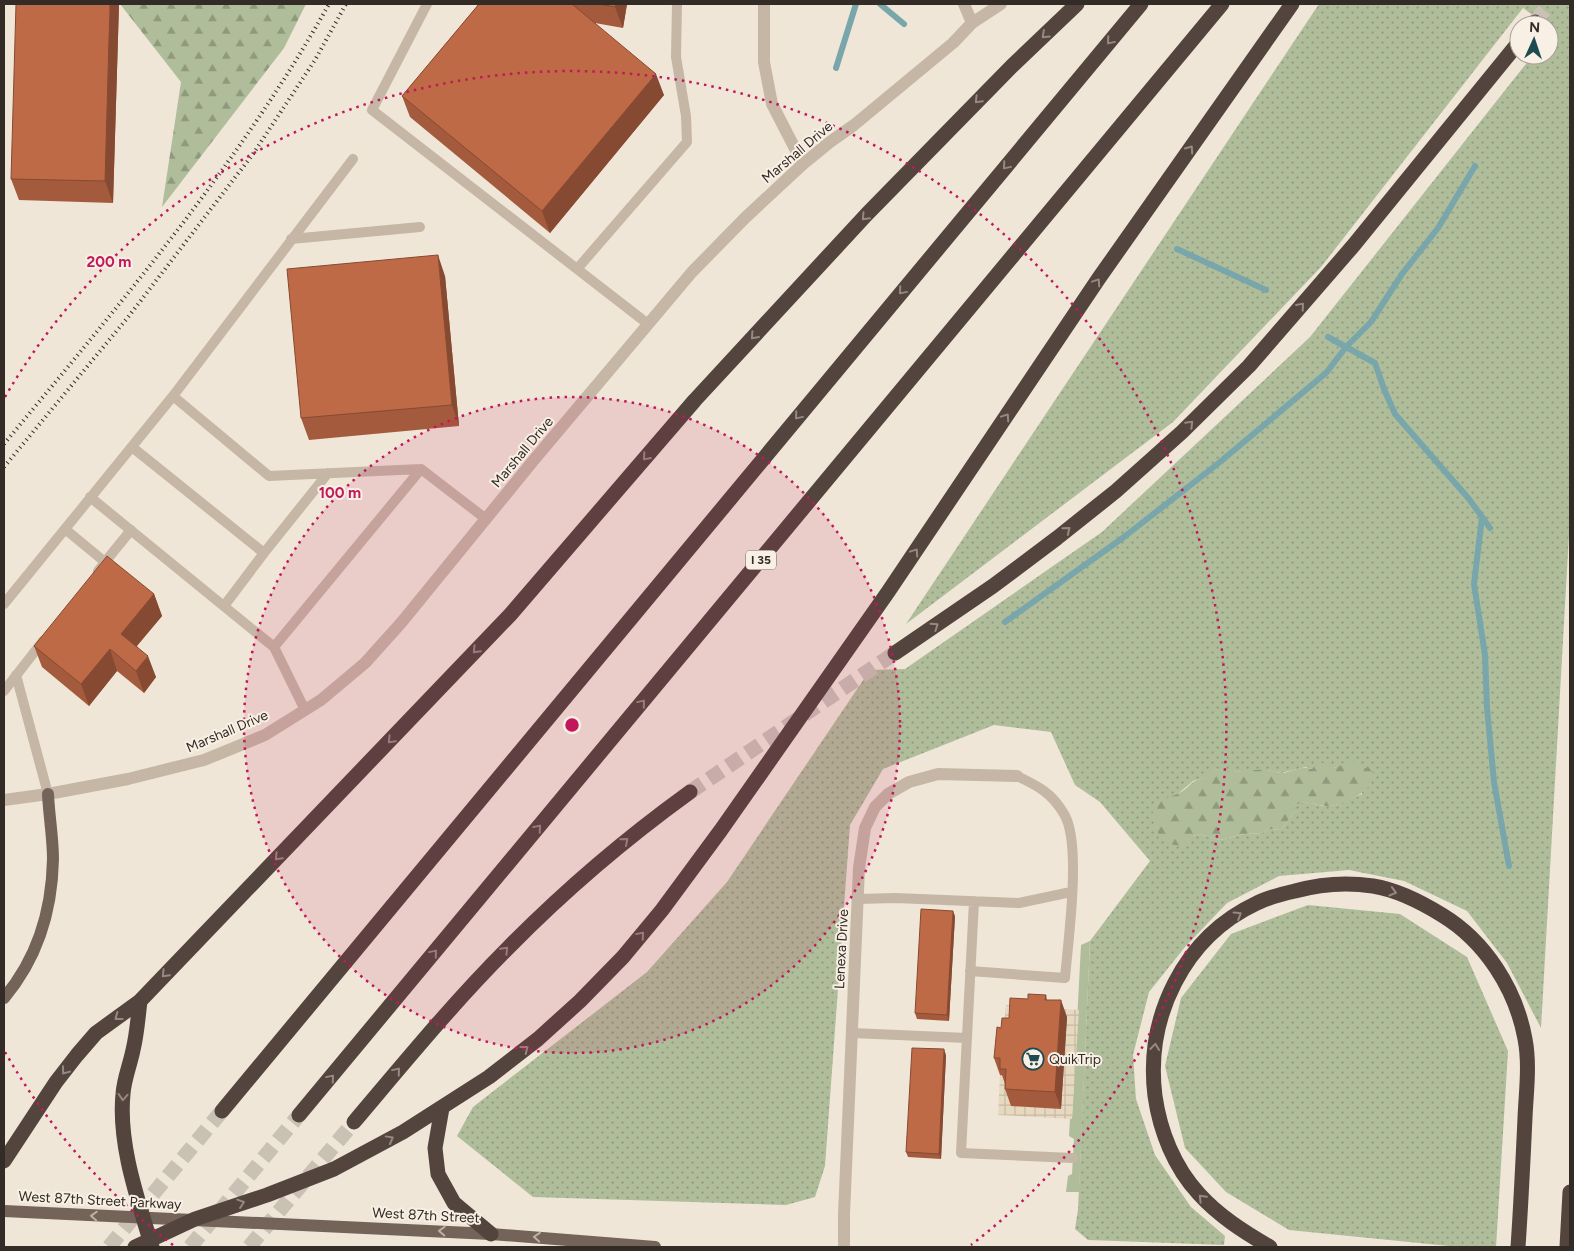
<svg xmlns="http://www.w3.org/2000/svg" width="1574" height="1251" font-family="Figtree,sans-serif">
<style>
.grass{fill:url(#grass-dots);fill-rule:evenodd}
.forest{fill:url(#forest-firs)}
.garden{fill:#afbd9a}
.plaza{fill:url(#plaza-grid)}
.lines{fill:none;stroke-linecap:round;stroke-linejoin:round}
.stream{stroke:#79a6ab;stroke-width:6}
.motorway-tunnel{stroke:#c9c1b4;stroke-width:15;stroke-dasharray:15 8;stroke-linecap:butt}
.service{stroke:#c6b6a5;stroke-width:10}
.minor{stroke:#c6b6a5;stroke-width:12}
.tertiary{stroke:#c6b6a5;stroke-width:12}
.primary{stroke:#746358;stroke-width:12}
.motorway{stroke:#53453e;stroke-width:15}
.rail{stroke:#332b26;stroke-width:4;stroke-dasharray:1 4;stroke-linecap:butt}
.wall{fill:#a45b3d}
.shaded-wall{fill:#864a32}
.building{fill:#bf6a47;stroke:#864a32}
.oneway{stroke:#958980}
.oneway2{stroke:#bdb1a5}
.ring{fill:none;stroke:#c2185b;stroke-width:2.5;stroke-dasharray:2.5 5}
.labels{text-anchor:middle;stroke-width:4;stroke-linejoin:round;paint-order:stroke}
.shield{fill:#f8f0e4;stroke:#6e665f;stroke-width:1}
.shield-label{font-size:12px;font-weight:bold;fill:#332b26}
.street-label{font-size:14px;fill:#332b26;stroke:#f8f0e4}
.poi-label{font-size:14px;fill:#332b26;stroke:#f8f0e4;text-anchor:start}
.centre{fill:#c2185b;stroke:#f8f0e4;stroke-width:2.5}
.ring-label{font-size:15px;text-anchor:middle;font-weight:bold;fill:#c2185b;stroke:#f8f0e4;stroke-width:4;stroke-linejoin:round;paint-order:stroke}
</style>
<defs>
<pattern id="grass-dots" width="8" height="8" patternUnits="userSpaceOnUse" patternTransform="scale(1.25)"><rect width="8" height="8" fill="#afbd9a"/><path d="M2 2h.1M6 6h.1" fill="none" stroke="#8f9a7d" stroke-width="1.8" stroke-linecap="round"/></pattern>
<pattern id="forest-firs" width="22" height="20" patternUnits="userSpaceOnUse" patternTransform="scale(1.25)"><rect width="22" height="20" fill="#afbd9a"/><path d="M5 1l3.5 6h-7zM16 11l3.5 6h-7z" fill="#8f9a7d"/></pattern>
<pattern id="plaza-grid" width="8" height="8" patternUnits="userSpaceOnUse" patternTransform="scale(1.25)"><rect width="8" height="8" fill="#e7d8c0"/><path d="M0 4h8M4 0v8" fill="none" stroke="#c7baa5"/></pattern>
</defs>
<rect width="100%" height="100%" fill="#efe6d8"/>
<path class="grass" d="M1319 4H1570V517L1541 1028 1507 963 1467 911 1404 881 1349 870 1279 876 1227 903 1185 947 1149 992 1133 1055 1136 1099 1155 1155 1191 1207 1225 1236 1224 1245 1088 1240 1075 1229 1078 1210 1090 941 1150 861 1100 802 1075 785 1051 732 994 725 883 769 850 825 825 1166 815 1197 786 1205 533 1197 457 1136 473 1107 647 972 727 882 870 670 905 669 1102 532 1310 337 1533 55H1549V35L1553 30 1549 27V25H1546L1523 8 1321 267 1173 422 906 624ZM1341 765 1362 768V794C1352 798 1339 806 1327 806 1314 806 1308 799 1295 805V811L1281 830 1268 829 1262 833 1244 834 1220 840 1199 834 1193 836 1160 833 1155 827 1178 794 1193 781 1204 778 1216 769 1226 772 1267 770 1281 773 1306 767 1312 769 1334 768Z
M1308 905 1400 914 1467 957 1508 1051 1496 1247H1459L1289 1230 1226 1192 1185 1148 1165 1066 1181 998 1231 934Z"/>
<path class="forest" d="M120 4H306L284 48 162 207 181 82Z
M1346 761 1357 762 1362 768H1369L1373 773C1373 776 1373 779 1372 781 1368 794 1338 807 1326 806 1314 805 1307 800 1295 805V811L1281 830 1268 829 1262 833 1244 834 1220 840 1199 834 1193 836 1191 842C1183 846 1173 847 1165 841 1156 834 1147 813 1157 803 1162 797 1174 797 1181 792 1191 786 1190 781 1204 778L1207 773 1216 769C1235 775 1248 768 1266 770 1271 770 1277 773 1282 773 1293 772 1300 765 1312 769L1317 763H1328L1334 768 1341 765Z"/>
<path class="garden" d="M1090 941 1079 1192H1066L1068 1176 1072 1174 1074 1139 1069 1136 1070 1119 1072 1118 1081 945Z"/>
<path class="plaza" d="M1006 1005 1079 1010 1072 1119 998 1115 1000 1075H1006L1003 1044Z"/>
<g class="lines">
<path class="stream" d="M880 4 904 24
M836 68 856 4
M1177 249 1266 290
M1328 337 1375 363 1384 389 1395 414 1469 499 1490 528
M1482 517 1474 584 1485 655 1487 708 1494 782 1509 866
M1005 622 1124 537 1220 462 1326 373 1346 347 1371 322 1402 274 1438 228 1475 166"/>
<path class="motorway-tunnel" d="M1535 22 1549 4
M690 792 895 653
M109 1247 222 1111
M190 1247 299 1115
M249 1247 354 1122"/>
<path class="service" d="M427 4 372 110 648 324
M291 239 420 227
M577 269 687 142 686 116 676 57 677 4
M173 396 269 476 421 469
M132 447 264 553 328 473
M90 497 274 647 305 710
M65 529 173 396 353 159
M105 562 131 530
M4 604 65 529 105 562 98 571
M224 606 264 553
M274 647 421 469 486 519
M16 675 48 794
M4 691 43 641
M858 899 895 898 1019 903 1071 892
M974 901 961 1153 1073 1158
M970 971 1065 978C1068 941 1082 843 1064 814 1052 793 1038 786 1017 776
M852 1033 967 1038"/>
<path class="minor" d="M764 4V62L772 104 803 164
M964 4 972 23
M844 1247V1214L859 868 865 828 875 807 888 794 909 782 938 774 1017 776"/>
<path class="tertiary" d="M4 800 48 794 128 779 204 760 265 735 321 700 365 663 401 623 533 461 692 272 745 218 803 164 830 142 854 125 953 43 972 23 1001 4"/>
<path class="primary" d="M4 998C37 959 52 910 53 859 53 838 49 816 48 794
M4 1211 491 1234 655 1247"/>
<path class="motorway" d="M1533 25 1535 22
M895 653 993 586 1057 538 1116 491 1182 432 1249 366 1353 246 1519 42
M140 1001C138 1017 137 1034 133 1050 130 1065 124 1079 123 1094 118 1144 138 1200 152 1247
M442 1108 435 1148 438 1174 454 1203 491 1234
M222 1111 1141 4
M299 1115 1222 4
M354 1122C404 1063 453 1003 508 948 564 891 625 839 690 792
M4 1161 56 1082 77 1055 96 1033 140 1001 510 615 695 400 867 214 1012 66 1077 4
M135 1247 195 1219 267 1195 334 1169 403 1132 489 1077 538 1039 580 1001 623 957 662 910 721 830 888 592 1099 278 1292 4
M1270 1247C1244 1232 1219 1216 1199 1194 1174 1167 1160 1131 1155 1096 1145 1017 1184 937 1257 903 1269 897 1282 894 1295 891 1320 884 1347 882 1373 886 1398 890 1421 902 1442 915 1485 941 1516 989 1525 1039 1530 1065 1526 1093 1525 1118 1523 1161 1521 1204 1518 1247
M1567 1247 1570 1192"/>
<path class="rail" d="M4 444C120 304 240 163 329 4
M4 467 129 316 253 154 315 60 346 4"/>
</g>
<path class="wall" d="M119 4 113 203 19 200 11 179Z
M479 4H627L623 28 595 23 664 95 550 233 410 117 402 96Z
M445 276 459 426 309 440 301 418Z
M154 594 162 616 137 646 156 677 144 693 117 671 89 706 42 667 34 646Z
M955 916 949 1021 917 1019 915 1013Z
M1046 995 1047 1000 1067 1017 1061 1109 1011 1106 1005 1089V1084L1002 1075H1000L994 1058 1001 1028 1028 999Z
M946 1055 941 1159 908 1157 906 1152Z"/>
<path class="shaded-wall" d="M110 4H119L113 203 105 181Z
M616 4H627L623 28 615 7Z
M656 74 664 95 550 233 542 211Z
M438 255 445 276 459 426 452 405Z
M154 594 162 616 129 655 121 634Z
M110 649 117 671 89 706 81 684Z
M148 656 156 677 144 693 136 671Z
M953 911 955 916 949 1021 947 1015Z
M1061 1000 1067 1017 1061 1109 1055 1092Z
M944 1049 946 1055 941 1159 939 1154Z"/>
<path class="building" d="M16 4H110L105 181 11 179Z
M479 4H572L656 74 542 211 402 96Z
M599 4H616L615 7Z
M438 255 452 405 301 418 287 269Z
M107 556 154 594 121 634 148 656 136 671 110 649 81 684 34 646Z
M921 909 953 911 947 1015 915 1013Z
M1028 994 1046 995 1045 1000H1061L1055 1092 1005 1089 1006 1069H1000V1058H994L997 1027 1001 1028 1002 1018H1009L1010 998 1028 999Z
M912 1048 944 1049 939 1154 906 1152Z"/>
<defs><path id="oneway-chevron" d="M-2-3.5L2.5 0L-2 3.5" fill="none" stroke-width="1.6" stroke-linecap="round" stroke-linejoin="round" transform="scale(1.25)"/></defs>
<g class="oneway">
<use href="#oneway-chevron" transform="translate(1045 35) rotate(137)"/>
<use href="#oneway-chevron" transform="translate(1110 41) rotate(130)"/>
<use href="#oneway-chevron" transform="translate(978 100) rotate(134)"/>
<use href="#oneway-chevron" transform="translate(1190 149) rotate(-55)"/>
<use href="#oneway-chevron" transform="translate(1006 166) rotate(130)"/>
<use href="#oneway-chevron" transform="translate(865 217) rotate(133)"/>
<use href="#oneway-chevron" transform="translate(1097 282) rotate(-56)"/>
<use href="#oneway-chevron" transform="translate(902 291) rotate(130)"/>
<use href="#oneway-chevron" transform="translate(1301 306) rotate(-49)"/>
<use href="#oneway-chevron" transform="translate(754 336) rotate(132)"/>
<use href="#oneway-chevron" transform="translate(798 416) rotate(130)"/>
<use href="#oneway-chevron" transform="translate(1006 417) rotate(-56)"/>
<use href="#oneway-chevron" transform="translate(1190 424) rotate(-45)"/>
<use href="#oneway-chevron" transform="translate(646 457) rotate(131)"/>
<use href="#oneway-chevron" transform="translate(1067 530) rotate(-39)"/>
<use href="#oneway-chevron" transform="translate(915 552) rotate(-56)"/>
<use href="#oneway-chevron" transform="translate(935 626) rotate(-34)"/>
<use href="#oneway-chevron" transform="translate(476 650) rotate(134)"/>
<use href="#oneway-chevron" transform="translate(642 703) rotate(-50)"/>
<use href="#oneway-chevron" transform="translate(391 740) rotate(134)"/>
<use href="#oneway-chevron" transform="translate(538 828) rotate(-50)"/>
<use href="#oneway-chevron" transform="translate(625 841) rotate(-40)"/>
<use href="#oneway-chevron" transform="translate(278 857) rotate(134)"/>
<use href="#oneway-chevron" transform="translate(1393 892) rotate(17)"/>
<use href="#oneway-chevron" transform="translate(1238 915) rotate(-32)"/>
<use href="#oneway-chevron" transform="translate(641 935) rotate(-50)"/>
<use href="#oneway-chevron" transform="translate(505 950) rotate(-46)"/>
<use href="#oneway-chevron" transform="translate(434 953) rotate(-50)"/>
<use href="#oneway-chevron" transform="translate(165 974) rotate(134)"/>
<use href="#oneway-chevron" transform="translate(118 1017) rotate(143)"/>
<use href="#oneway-chevron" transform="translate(1155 1047) rotate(-84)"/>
<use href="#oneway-chevron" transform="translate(525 1049) rotate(-38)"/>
<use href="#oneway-chevron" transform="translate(65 1071) rotate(127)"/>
<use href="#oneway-chevron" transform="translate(397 1071) rotate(-50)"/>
<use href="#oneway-chevron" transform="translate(331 1078) rotate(-50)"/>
<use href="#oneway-chevron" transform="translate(123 1097) rotate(94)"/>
<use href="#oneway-chevron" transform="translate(390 1139) rotate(-29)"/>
<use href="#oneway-chevron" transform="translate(1202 1198) rotate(-134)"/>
<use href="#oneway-chevron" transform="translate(241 1203) rotate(-19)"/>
</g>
<g class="oneway2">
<use href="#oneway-chevron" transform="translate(94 1216) rotate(-177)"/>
<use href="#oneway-chevron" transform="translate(442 1231) rotate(-177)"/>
<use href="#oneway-chevron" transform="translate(537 1237) rotate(-175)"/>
</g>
<circle cx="572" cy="725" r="328" fill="#c2185b" fill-opacity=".12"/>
<g class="ring">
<circle cx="572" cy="725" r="328"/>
<path d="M173 1245A655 655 0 0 1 5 1052M5 397A655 655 0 1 1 971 1245"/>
</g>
<defs>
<g id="supermarket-ring" transform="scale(1.125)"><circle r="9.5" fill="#f8f0e4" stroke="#1e4b51" stroke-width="1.5"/><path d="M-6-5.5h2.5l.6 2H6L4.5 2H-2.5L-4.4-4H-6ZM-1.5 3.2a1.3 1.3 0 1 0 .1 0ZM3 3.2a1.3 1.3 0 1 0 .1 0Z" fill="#1e4b51"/></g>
</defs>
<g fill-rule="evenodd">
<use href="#supermarket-ring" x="1033" y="1059"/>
</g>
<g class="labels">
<rect class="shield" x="746" y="550.5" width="30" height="19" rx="4"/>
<g class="shield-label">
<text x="761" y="564">I 35</text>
</g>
<g class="street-label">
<text transform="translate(797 152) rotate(-40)" y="5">Marshall Drive</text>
<text transform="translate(522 452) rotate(-50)" y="5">Marshall Drive</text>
<text transform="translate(227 731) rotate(-23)" y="5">Marshall Drive</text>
<text transform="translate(841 949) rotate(-87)" y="5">Lenexa Drive</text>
<text transform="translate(100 1200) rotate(3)" y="5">West 87th Street Parkway</text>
<text transform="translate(426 1215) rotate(3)" y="5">West 87th Street</text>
</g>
<g class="poi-label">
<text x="1049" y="1064">QuikTrip</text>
</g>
</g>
<circle cx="572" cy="725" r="8" class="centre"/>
<g class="ring-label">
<text x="109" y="267">200 m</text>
<text x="340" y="498">100 m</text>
</g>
<rect width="1574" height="1251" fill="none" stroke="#332b26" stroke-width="10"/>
<g transform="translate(1534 40) rotate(3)"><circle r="24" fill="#f8f0e4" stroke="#a9a198"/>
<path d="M0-4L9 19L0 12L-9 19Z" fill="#1e4b51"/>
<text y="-8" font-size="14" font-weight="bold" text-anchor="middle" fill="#332b26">N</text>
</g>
</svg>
